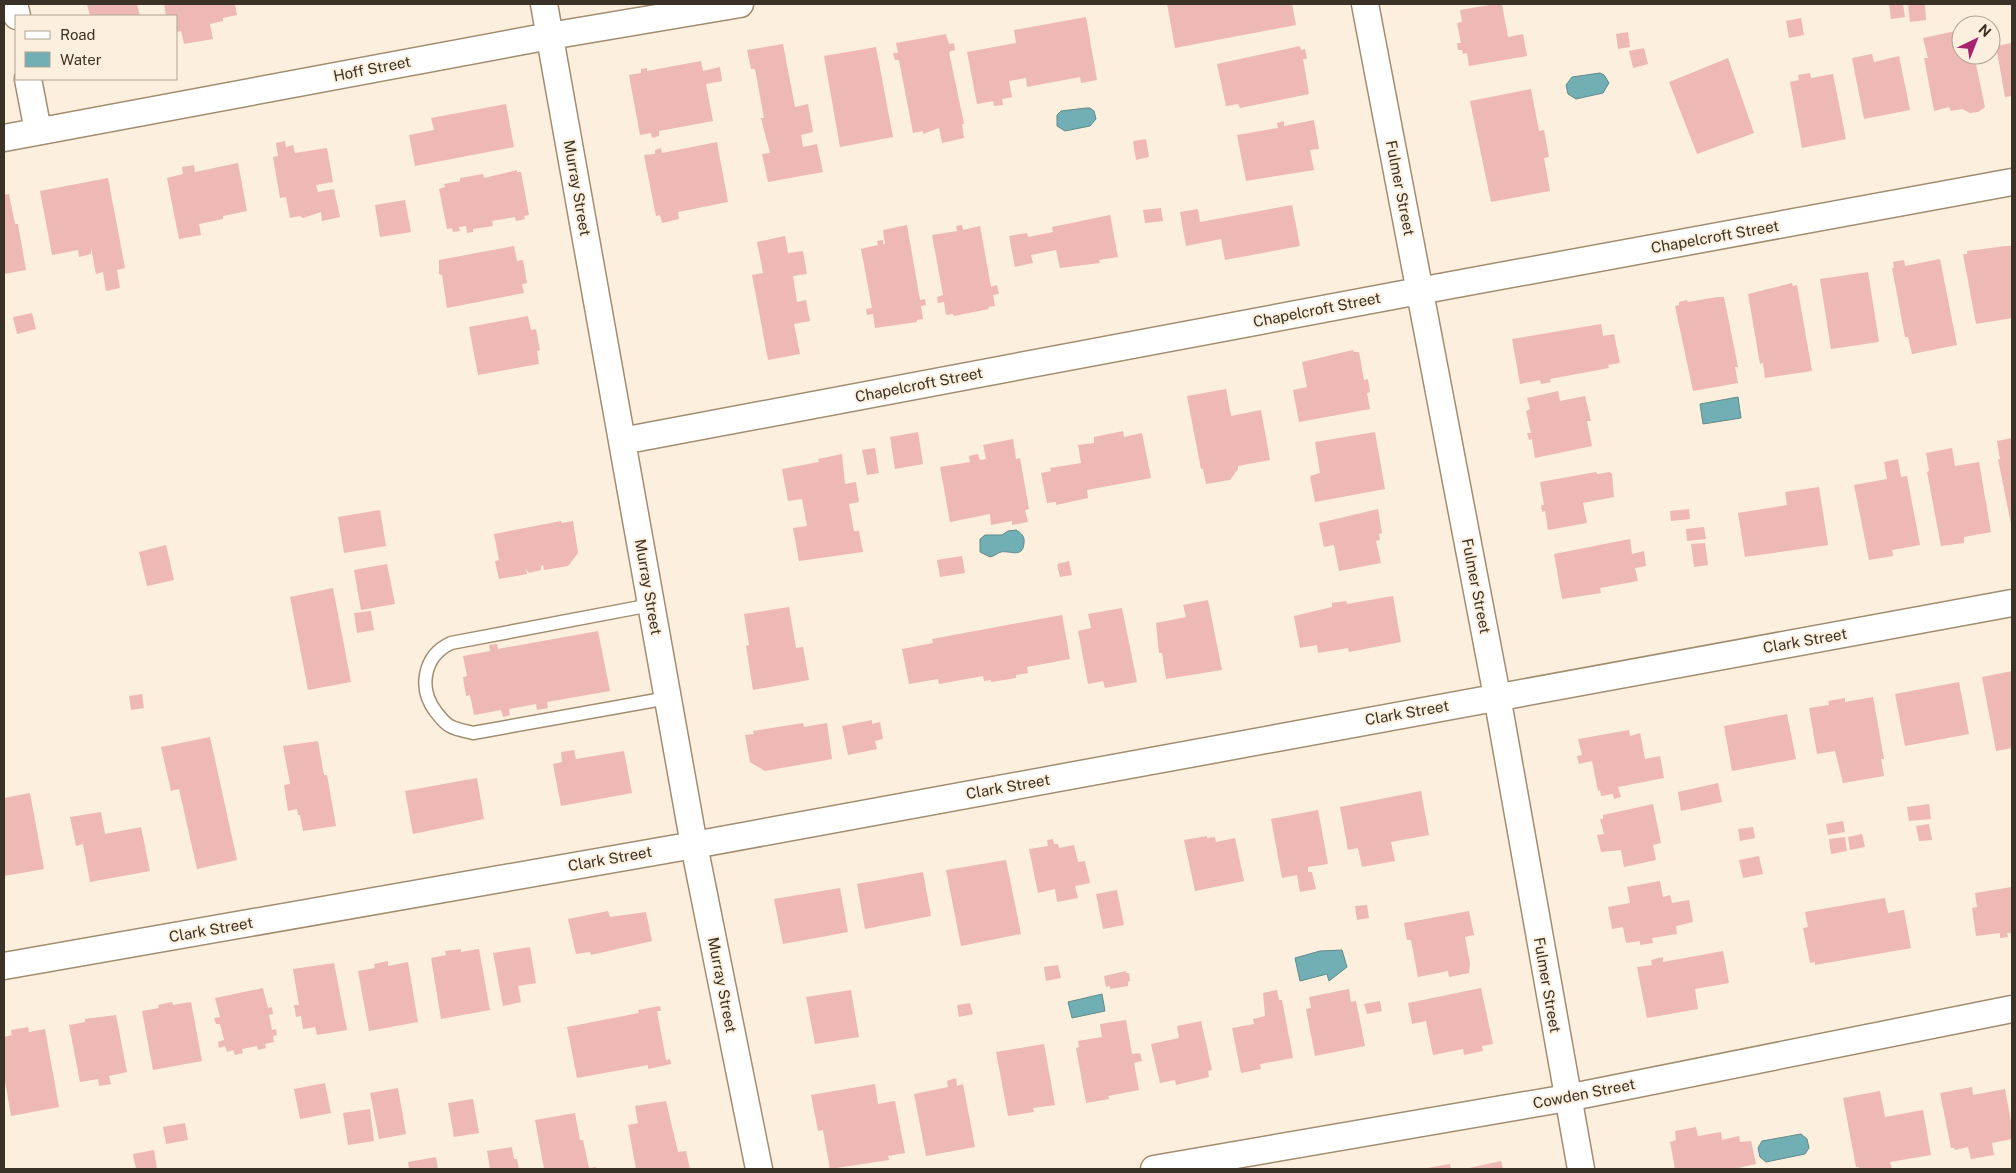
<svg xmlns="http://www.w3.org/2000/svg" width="2016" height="1173" font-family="'Public Sans',sans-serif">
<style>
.water{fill:#72afb5;stroke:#618a8a}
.building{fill:#eeb8b5}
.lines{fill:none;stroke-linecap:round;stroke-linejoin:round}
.lane-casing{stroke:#a18d70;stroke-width:15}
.street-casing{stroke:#a18d70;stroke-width:29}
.lane{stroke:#fff;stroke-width:12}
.street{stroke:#fff;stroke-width:26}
.labels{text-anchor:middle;stroke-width:4;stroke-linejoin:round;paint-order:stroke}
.street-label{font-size:15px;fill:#3a3226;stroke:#fdefdd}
</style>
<rect width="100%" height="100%" fill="#fdefdd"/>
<path class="water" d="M1600 73 1604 75 1609 83 1603 93 1576 99 1568 94 1566 85 1572 77Z
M1086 108H1090L1094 111 1096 119 1090 126 1065 131 1057 126V115L1061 111Z
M1738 397 1741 418 1703 424 1700 404Z
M1016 530C1021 533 1025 536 1024 543 1023 559 1009 550 1001 552 997 553 995 556 990 557L980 552V539L985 535H1002L1008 531Z
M1342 950 1347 967 1329 981 1327 974 1300 981 1295 958 1320 951Z
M1102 994 1105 1011 1072 1018 1068 1002Z
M1801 1134 1807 1139 1809 1148 1805 1154 1766 1162 1760 1157 1758 1148 1762 1141Z"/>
<path class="building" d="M87 4H137L140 16H90Z
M164 4H235L237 15 223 18V21L210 24 213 39 184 44 181 31 176 32V16H166Z
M1167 4H1292L1296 25 1175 48Z
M1495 4H1502L1508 37 1523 34 1527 56 1469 66 1467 53 1463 54 1462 50H1458L1457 43H1461L1457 23 1462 22 1460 10Z
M1889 4H1903L1905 17 1891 19Z
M1908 4H1925L1926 20 1910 22Z
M1086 17 1097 80 1081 83 1080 77 1027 87 1026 78 1009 81 1012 97 1002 99 1003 105 994 106 993 101 977 104 967 52 1016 43 1014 30Z
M1801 18 1804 35 1789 38 1786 21Z
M1956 31 1961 55H1974L1985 107 1978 112 1970 113 1962 109 1951 111 1949 107 1934 111 1924 58H1928L1923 38Z
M1628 32 1630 47 1618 49 1616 34Z
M946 34 949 44 954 43 955 50 949 52 964 124H962L964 138 942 143 939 128 923 134V131L913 133 899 60H895L893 53H898L896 43Z
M2012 43V96L2005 97 1996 46Z
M783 44 795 107 808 104 813 132 801 135 803 147 817 144 823 172 768 182 762 154 770 153 761 118H764L755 69H751L747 50Z
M1300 46 1301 50 1305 49 1307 59H1303L1309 94 1240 108 1238 104 1226 106 1217 64Z
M876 47 893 137 840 147 824 56Z
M1644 48 1648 64 1633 68 1629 51Z
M1872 54 1874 62 1899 56 1910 110 1864 119 1852 58Z
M1728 58 1754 133 1697 154 1669 82Z
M701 61 703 71 720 67 722 81 706 84 713 121 659 131V136L652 138 651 133 640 135 629 75 641 73V69L647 68V71Z
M1810 73 1811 78 1833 74 1846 139 1802 148 1790 82 1799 80 1798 75Z
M1531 89 1539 131 1544 130 1549 157 1544 158 1550 191 1491 202 1470 101Z
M506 104 514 147 415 166 409 135 434 130 431 118Z
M1314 120 1319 149 1310 150 1314 170 1246 181 1237 135 1278 128 1277 123 1284 121V126Z
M1146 139 1149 157 1136 160 1133 141Z
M285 141 286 147 293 145 295 153 327 148 333 182 316 185 318 192 334 189 340 217 322 221 321 212 303 218 300 216 290 218 286 197 280 198 273 157 278 156 276 143Z
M717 142 728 202 678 212 679 219 662 223 660 215 656 216 644 155 655 154V150L661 148 662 153Z
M238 163 247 211 223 216V219L199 224 201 235 179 239 167 178 183 174 182 167 194 165 195 172Z
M517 170V172H521L529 215 524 216 525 219 516 221 515 217 492 221 493 226 473 229V232L467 233 466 226 459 227 460 231 453 232 452 228 447 229 439 189 445 187 444 184 460 181V178L483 174 484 178Z
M108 178 125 268 117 270 120 288 106 291 103 272 96 274 91 248V254L79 257 78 250 52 255 40 191Z
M9 194 15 224H18L26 270 4 274V195Z
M405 200 411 232 380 237 375 205Z
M1292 205 1300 246 1225 260 1221 239 1186 246 1180 212 1198 209 1200 222Z
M1161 208 1163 221 1145 223 1143 210Z
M1110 215 1118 257 1099 260 1100 263 1060 268 1056 250 1031 255 1033 263 1015 267 1009 236 1027 233 1028 237 1053 232 1052 227Z
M907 225 920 300 925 299 926 305 921 306 923 319 917 320V322L875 328 873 314 867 315 866 309 872 308 861 249 878 245 877 241 883 240V244H885L883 230Z
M962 225 963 230 980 226 991 287 997 285 999 294 993 295 995 306 988 307 989 309 954 316 953 314 946 315 944 302 938 303 937 297 943 295 932 235 957 231 956 226Z
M785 236 788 253 803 251 807 274 793 276 797 302 806 300 810 321 794 324 800 354 768 360 752 275 763 273 757 242Z
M514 246 517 261 523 260 527 283 522 284 524 293 447 308 442 275 439 274V260Z
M2006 246H2012V318L1976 324 1963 254H1967V251Z
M1940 259 1957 345 1912 354 1908 337H1905L1892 268H1894L1893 262 1904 260 1905 266Z
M1868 272 1879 342 1831 349 1820 279Z
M1792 283 1793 286 1797 285 1812 371 1765 378 1763 363 1760 364 1748 294Z
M1717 297H1724L1738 367H1735L1738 383 1693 391 1675 306 1679 305V302L1687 300 1688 302Z
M32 313 36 329 17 334 13 317Z
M528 316 531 330 536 329 540 350 537 351 539 364 478 375 469 327Z
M1601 324 1603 336 1614 334 1620 363 1608 365 1609 368 1550 379 1551 382 1541 384 1540 380 1520 384 1512 339Z
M1353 350 1354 352H1359L1364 380 1368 379 1370 392 1367 393 1370 409 1299 422 1293 390 1307 387 1302 362Z
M1226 389 1231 416 1261 410 1270 460 1238 466V469L1230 480 1206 484 1203 469H1201L1187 396Z
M1558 391 1560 401 1585 396 1591 421H1587L1592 446 1535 458 1532 439 1529 440 1527 433H1531L1526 411 1530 409 1527 398Z
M1123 431 1124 437 1142 433 1151 478 1087 490 1088 498 1056 505V502L1047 503 1041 473 1051 471 1050 468 1081 463 1078 445 1094 443V437Z
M918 432 923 464 895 469 890 437Z
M1375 432 1385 489 1315 502 1310 476 1320 473 1315 442Z
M2012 438V524H2011L1998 459H2000L1997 441Z
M1013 439 1016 459 1020 458 1029 509 1025 510 1028 522 1012 525V521L991 525 990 514 950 522 940 467 970 462 969 456 978 454 980 460 986 459 983 445Z
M875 448 879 473 867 475 862 450Z
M1952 448 1955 466 1979 462 1991 532 1964 537V543L1941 546 1927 472 1929 471 1926 453Z
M842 454 845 484 856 482 859 502 849 504 854 531H859L863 552 799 561 793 528 807 526 802 499 788 501 782 469 819 462 818 459Z
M1898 459 1901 477 1907 476 1920 545 1892 550 1893 556 1869 560 1854 485 1887 479 1884 462Z
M1596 472 1597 474 1610 472 1612 474 1614 497 1583 503 1587 523 1548 530 1545 511 1542 512 1541 505H1544L1540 482Z
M1819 487 1828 545 1745 557 1738 513 1787 505 1785 492Z
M1378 509 1382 533 1379 534 1380 540 1376 541 1381 563 1339 571 1334 545 1324 547 1319 523Z
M1689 509 1690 519 1671 521 1670 511Z
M380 510 386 546 344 553 338 517Z
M561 521 562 523 573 521 578 553 568 566 544 570 543 565 541 566V570L529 573 526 569 527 574 499 579 495 561 499 560 494 534Z
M1704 527 1706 539 1687 541 1686 529Z
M1630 539 1632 554 1644 551 1646 566 1635 568 1638 581 1600 588 1601 593 1562 599 1554 554Z
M1705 543 1708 565 1694 567 1691 544Z
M166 545 174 580 147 586 139 552Z
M962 556 965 573 940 577 937 560Z
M1069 561 1072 575 1060 577 1057 564Z
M387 564 395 604 361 610 354 570Z
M333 588 351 682 308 690 290 597Z
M1393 596 1401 642 1349 652 1348 648 1318 653 1317 645 1300 648 1294 616 1332 607V603L1346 601 1347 604Z
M1208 600 1222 670 1166 679 1162 653H1159L1156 623 1186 617 1183 605Z
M789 607 796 648 803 647 809 680 753 690 746 646 749 645 744 614Z
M1122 608 1137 682 1105 688 1103 681 1088 684 1078 631 1091 628 1088 614Z
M371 611 374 630 357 633 354 613Z
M1062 615 1070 659 1027 667 1028 673 1016 675V678L991 682V680L984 681 983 676 939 684 938 679 909 684 902 649 933 643 932 639Z
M598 631 610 691 547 702 548 708 537 710 536 704 509 709 510 715 503 717 501 710 474 715 470 695 466 696 463 677 467 676 463 656 490 651 489 645 497 644 498 649Z
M2012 671V748L1996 751 1982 677Z
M1959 682 1969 734 1905 746 1895 694Z
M142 694 144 708 131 710 129 696Z
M1873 697 1884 759H1881L1884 776 1843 783 1835 751 1817 754 1809 708 1829 705 1828 701 1845 698V702Z
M1787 714 1796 759 1732 771 1724 726Z
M872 720V724L880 722 883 739 875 741 877 749 848 755 842 726Z
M803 723 804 727 827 723 832 759 765 771 750 762 745 735 754 734 753 731Z
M1629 730 1630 736 1640 733 1645 759 1660 756 1664 778 1618 787 1621 797 1614 799 1613 794 1601 796 1600 790 1598 791 1592 761 1579 764 1577 756 1582 755 1578 739Z
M210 737 237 860 197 869 179 789 171 791 161 747Z
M318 741 324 775H327L336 826 303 831 300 815H298L297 809 288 811 284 785 290 784 283 746Z
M574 750 576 759 624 751 632 793 561 806 553 764 562 762 561 752Z
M477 778 484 819 413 834 405 791Z
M1718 783 1722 802 1681 811 1678 792Z
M1421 791 1429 835 1391 842 1395 861 1362 867 1358 848 1348 850 1340 807Z
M30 793 44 869 4 876V798Z
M1653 804 1661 843 1653 845 1656 860 1624 867 1621 850 1601 852 1597 835 1604 834 1600 819H1603V815Z
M1929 804 1931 819 1909 821 1907 807Z
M1318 810 1328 864 1308 867V872H1312L1316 889 1300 892 1297 875 1282 878 1271 819Z
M101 812 105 834 141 827 150 871 90 882 83 844 76 846 70 817Z
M1843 821 1845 832 1828 835 1826 824Z
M1929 824 1932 840 1919 841 1916 826Z
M1753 827 1755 838 1740 841 1738 829Z
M1862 834 1865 847 1850 850 1848 837Z
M1207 836V838L1215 837 1216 842 1235 838 1244 881 1195 891 1184 840Z
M1845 837 1847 851 1831 854 1829 839Z
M1053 839 1054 844H1058L1059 848 1074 845 1078 862 1085 861 1090 883 1075 886 1078 898 1057 902 1055 889 1038 893 1029 849 1048 846 1047 840Z
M1759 856 1763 874 1743 878 1739 860Z
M1006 860 1021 934 961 946 946 870Z
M923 872 931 916 865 929 857 884Z
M1660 881 1663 897 1670 895 1672 903 1689 900 1693 922 1676 926 1677 934 1652 938 1653 943 1640 945V941L1626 943 1623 927 1612 929 1608 907 1630 903 1627 887Z
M2012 887V933H2007L2008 937 2000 938V933L1976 936 1972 908 1977 907 1975 893Z
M840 888 848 932 783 944 774 899Z
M1117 890 1124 925 1103 929 1096 894Z
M1885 898 1888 913 1904 910 1911 948 1815 965V962L1810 963 1803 928 1808 927 1805 912Z
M1367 905 1369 918 1357 920 1355 906Z
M608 911 610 917 646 912 652 941 591 955 590 952 576 954 568 919Z
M1469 911 1474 935 1465 937 1470 963 1469 973 1449 977 1448 971 1418 977 1411 940H1407L1404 923Z
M530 947 536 983 518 986 521 1002 503 1006 493 953Z
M461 949V952L479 949 490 1010 441 1019 431 958 446 955 445 951Z
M1723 951 1729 983 1695 989 1698 1009 1647 1018 1637 967 1652 965 1651 960 1663 957V962Z
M388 961V966L408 962 418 1022 369 1031 358 971 375 968 374 964Z
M334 963 347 1030 317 1035 315 1027 303 1029 301 1016 296 1017 294 1005H299L293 969Z
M1058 965 1061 978 1046 981 1044 967Z
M1126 971V973H1129L1130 981 1128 982V986L1110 989V986L1106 987 1104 976Z
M263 988 268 1008 272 1007 273 1014 269 1015 272 1030 276 1029 277 1035 273 1036 274 1042 265 1044 266 1048 258 1050 257 1046 242 1049 243 1053 235 1055 233 1050 227 1052 225 1046 219 1048 218 1042 224 1040 220 1024H216L214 1018 220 1017 215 998Z
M1481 988 1493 1044 1482 1046 1483 1051 1464 1055 1463 1049 1433 1055 1426 1021 1412 1024 1408 1003Z
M1349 989 1351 1002 1356 1001 1365 1046 1315 1056 1306 1009 1311 1008 1309 997Z
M851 990 859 1037 815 1044 806 997Z
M1277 990 1279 1000H1282L1293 1058 1260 1064 1261 1069 1241 1073 1232 1028 1254 1024 1253 1019 1265 1016 1263 993Z
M1380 1001 1382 1011 1367 1014 1364 1004Z
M172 1002 173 1005 191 1002 202 1061 153 1070 142 1011 159 1008 158 1005Z
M970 1003 973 1014 959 1017 957 1005Z
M660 1006 661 1011H657L666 1060 670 1059 671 1064 648 1069V1065L577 1078 567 1027 639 1013 638 1010Z
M116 1015 127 1072 109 1076 111 1084 99 1086 98 1079 80 1082 69 1025 85 1022V1019Z
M1126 1020 1132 1054 1140 1053 1142 1061 1134 1063 1139 1090 1108 1096 1109 1099 1086 1103 1076 1048 1079 1047 1078 1041 1102 1037 1100 1024Z
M1201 1021 1212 1070 1208 1071 1209 1077 1176 1085 1175 1080 1160 1083 1151 1044 1179 1038 1177 1026Z
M28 1027 29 1032 45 1029 59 1107 11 1116 4 1075V1037L12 1035 11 1030Z
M1044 1044 1055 1105 1033 1108 1034 1112 1008 1116 996 1052Z
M956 1078 957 1086 963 1084 975 1147 926 1156 914 1094 948 1087 947 1081Z
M325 1083 331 1113 300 1119 294 1089Z
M875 1084 878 1104 895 1101 905 1153 888 1156 889 1160 830 1169 823 1130 818 1131 811 1095Z
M1972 1087 1973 1095 2005 1089 2012 1127V1139L1992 1143 1994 1155 1971 1159 1968 1147 1955 1150 1954 1148H1951L1940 1093Z
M398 1088 406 1134 379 1139 370 1093Z
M1880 1091 1885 1117 1923 1110 1931 1155 1890 1162 1892 1169H1859V1167H1856L1843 1098Z
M473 1099 479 1133 454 1137 448 1103Z
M666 1101 678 1152 686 1151 690 1169H636L628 1125 638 1123 635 1106Z
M370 1109 374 1141 348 1145 343 1113Z
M575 1113 580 1140H583L589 1168 596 1167V1169H544L535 1120Z
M185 1123 188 1140 166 1144 163 1127Z
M1696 1127 1698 1136 1721 1132 1722 1140 1739 1136 1740 1142 1751 1141 1756 1164 1734 1169H1675L1670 1142 1676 1140 1675 1131Z
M512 1147 514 1159H517L519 1169H490L487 1151Z
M154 1150 157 1169H136L133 1154Z
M436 1157 438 1169H409L408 1162Z
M1501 1161 1503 1169H1465Z
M1450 1164 1451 1169H1427V1168Z"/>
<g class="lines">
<g class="lane-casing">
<path id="lane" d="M651 605 451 643C423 656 418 689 436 712 440 717 445 724 450 726 457 730 466 731 473 733L668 698"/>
</g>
<g class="street-casing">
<path id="street" d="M14 4 17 16
M544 4 694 845 759 1169
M1365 4 1497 696 1581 1169
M28 79 38 131
M4 138 550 36 740 4
M622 441 1419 291 2012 182
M4 966 694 845 2012 603
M1154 1169 1567 1098 2012 1009"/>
</g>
<use href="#lane" class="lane"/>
<use href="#street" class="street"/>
</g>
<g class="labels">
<g class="street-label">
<text transform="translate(372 69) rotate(-11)" y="5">Hoff Street</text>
<text transform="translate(577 188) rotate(80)" y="5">Murray Street</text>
<text transform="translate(1400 188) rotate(79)" y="5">Fulmer Street</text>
<text transform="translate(1715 237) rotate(-10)" y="5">Chapelcroft Street</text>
<text transform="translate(1317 310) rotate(-11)" y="5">Chapelcroft Street</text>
<text transform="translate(919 385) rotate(-11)" y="5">Chapelcroft Street</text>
<text transform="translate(1476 586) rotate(79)" y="5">Fulmer Street</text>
<text transform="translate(648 587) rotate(80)" y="5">Murray Street</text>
<text transform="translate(1805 641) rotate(-10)" y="5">Clark Street</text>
<text transform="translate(1407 713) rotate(-10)" y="5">Clark Street</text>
<text transform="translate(1008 787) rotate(-10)" y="5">Clark Street</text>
<text transform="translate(610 859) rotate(-10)" y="5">Clark Street</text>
<text transform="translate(211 930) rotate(-10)" y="5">Clark Street</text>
<text transform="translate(722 985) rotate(79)" y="5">Murray Street</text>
<text transform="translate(1547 985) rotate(80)" y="5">Fulmer Street</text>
<text transform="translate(1584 1094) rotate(-11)" y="5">Cowden Street</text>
</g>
</g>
<rect width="2016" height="1173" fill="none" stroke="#3a3226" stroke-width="10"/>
<rect x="15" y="15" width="162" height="65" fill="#fdefdd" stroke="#afa394"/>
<rect x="25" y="31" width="25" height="8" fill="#ffffff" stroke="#afa394"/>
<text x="60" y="40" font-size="15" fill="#3a3226">Road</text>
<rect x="25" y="52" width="25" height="15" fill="#72afb5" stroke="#afa394"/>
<text x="60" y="65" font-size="15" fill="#3a3226">Water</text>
<g transform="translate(1976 40) rotate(43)"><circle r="24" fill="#fdefdd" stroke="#afa394"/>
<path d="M0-4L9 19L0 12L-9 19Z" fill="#a7236e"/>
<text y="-8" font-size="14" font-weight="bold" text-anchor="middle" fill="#3a3226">N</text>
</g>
</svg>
